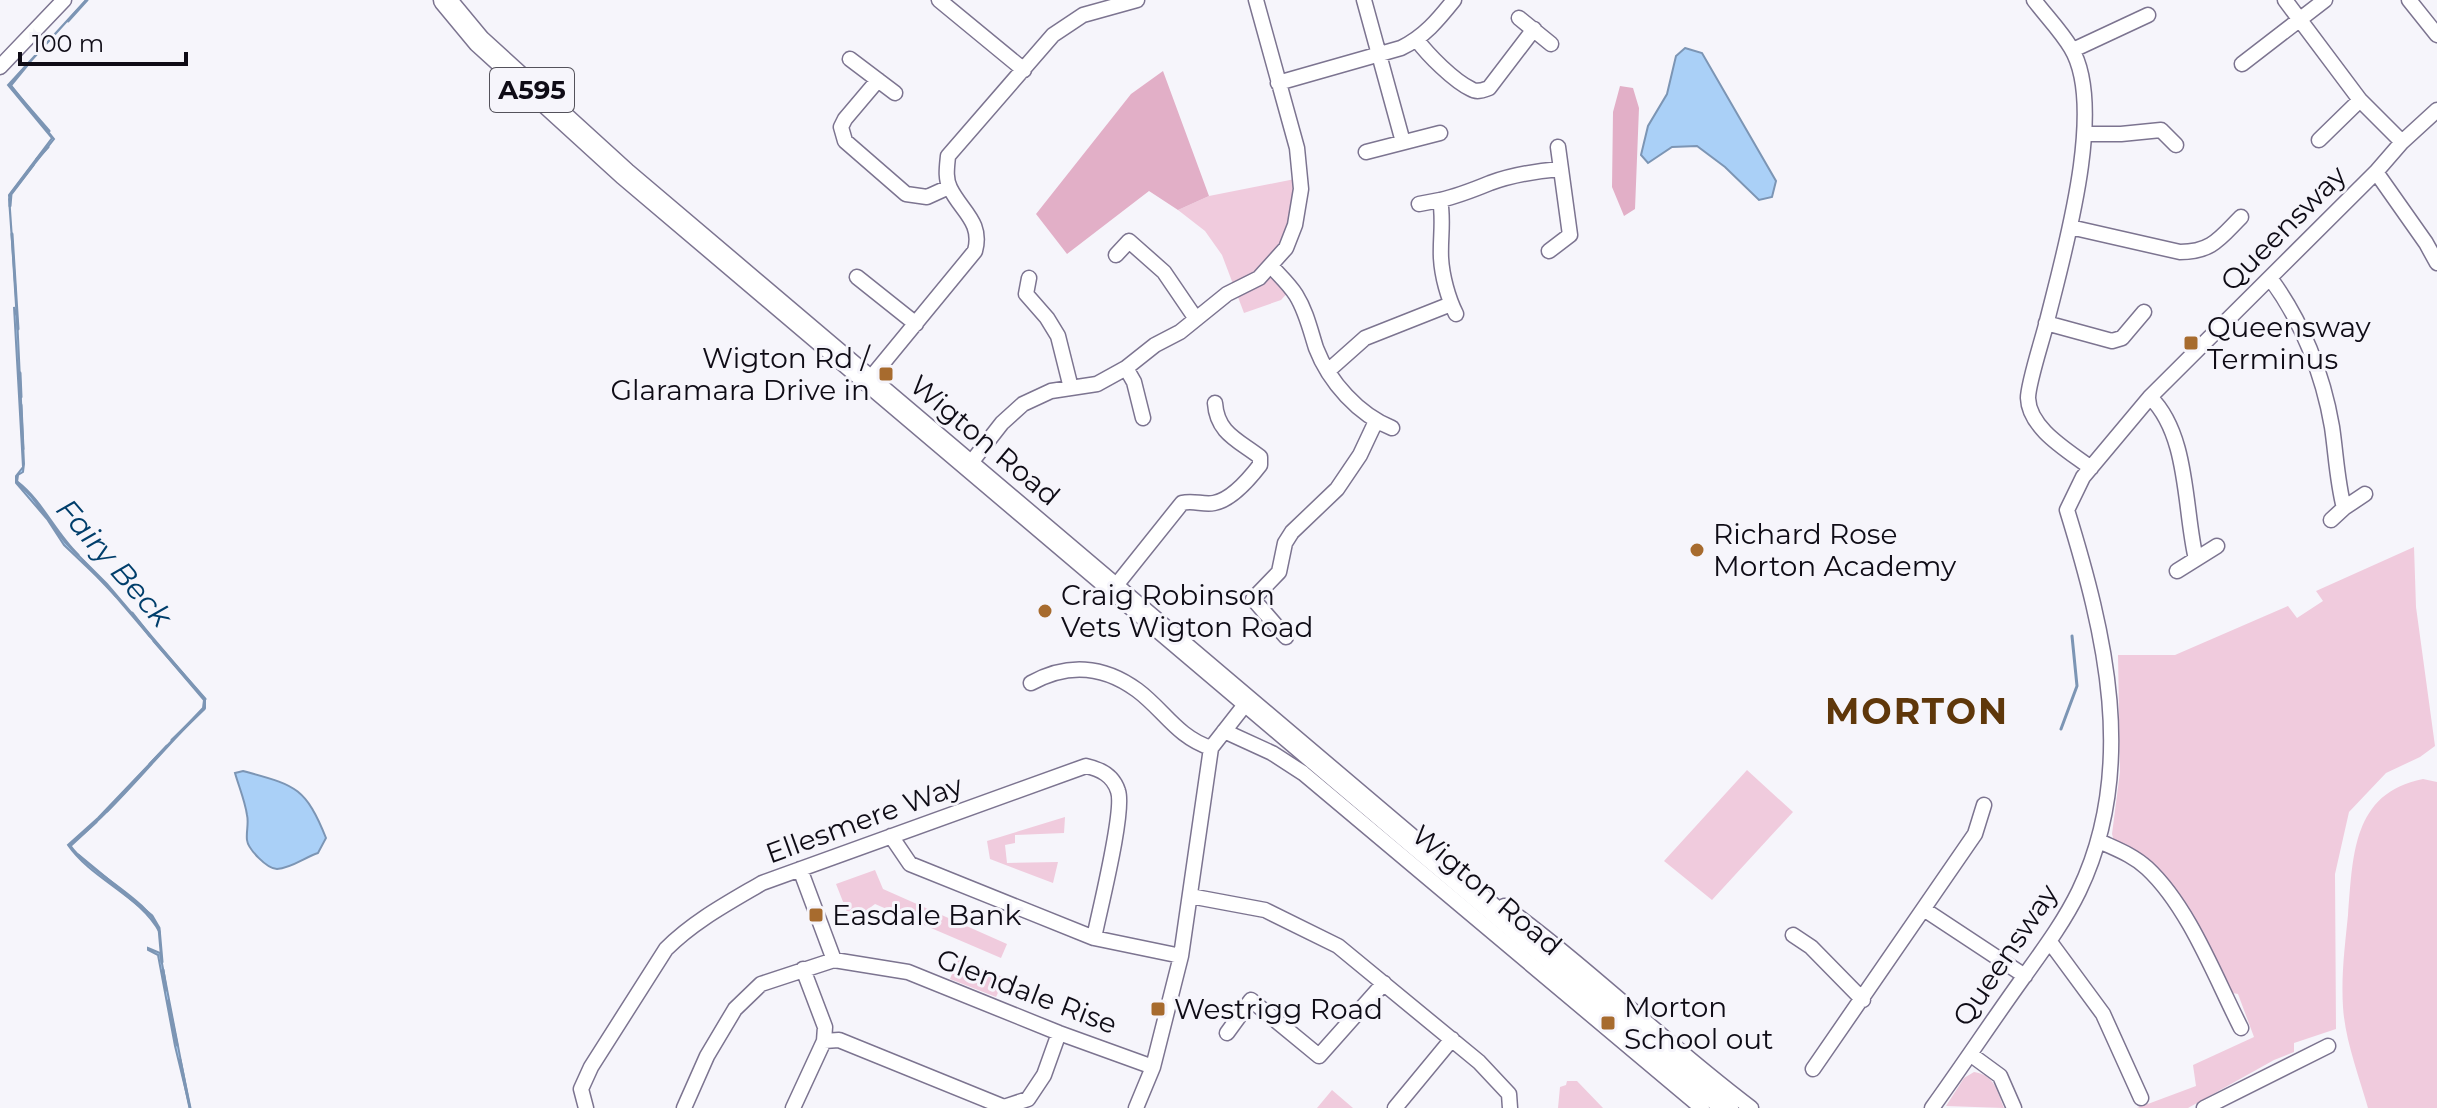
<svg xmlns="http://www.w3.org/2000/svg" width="2437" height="1108" font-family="Montserrat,sans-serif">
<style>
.green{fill:#f0cbdd}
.forest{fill:#e2afc7}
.water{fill:#aad0f7;stroke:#7c95b4;stroke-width:2}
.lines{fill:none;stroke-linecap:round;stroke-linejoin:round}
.stream{stroke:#7c95b4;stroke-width:3}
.street-casing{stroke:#7c7490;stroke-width:17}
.primary-casing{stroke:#7c7490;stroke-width:25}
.street{stroke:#fff;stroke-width:14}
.primary{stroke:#fff;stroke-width:22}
.poi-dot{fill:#a76b2e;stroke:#f6f5fb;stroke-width:3}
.labels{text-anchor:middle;stroke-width:6;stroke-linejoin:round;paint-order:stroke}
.shield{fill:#f6f5fb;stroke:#54525b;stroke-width:2}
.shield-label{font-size:26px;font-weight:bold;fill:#0f0c16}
.street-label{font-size:28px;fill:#0f0c16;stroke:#f6f5fb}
.poi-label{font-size:28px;fill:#0f0c16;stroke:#f6f5fb;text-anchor:start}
.water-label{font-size:30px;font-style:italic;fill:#003e6b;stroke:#f6f5fb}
.district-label{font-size:36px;font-weight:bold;letter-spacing:2px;fill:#5f370a;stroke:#f6f5fb}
</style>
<rect width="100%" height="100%" fill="#f6f5fb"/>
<path class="green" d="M1295 179 1292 223 1269 266 1290 290 1281 300 1244 313 1222 255 1205 231 1178 210 1209 196Z
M2414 547 2416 607 2435 746 2420 757 2386 773 2349 812 2335 874 2336 1029 2294 1043V1052L2274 1060 2188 1108H2137L2196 1086 2193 1065 2254 1037 2238 994 2227 992 2191 920 2192 914 2175 888 2114 841 2112 834 2120 772 2118 655H2175L2288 606 2297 618 2323 601 2316 591Z
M1747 770 1793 812 1712 900 1664 861Z
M2423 779 2437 782V1108H2368C2359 1076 2345 1040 2343 1007 2341 976 2345 945 2348 915 2353 856 2352 793 2423 779Z
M1065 817 1064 833 1015 835V843L1005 845 1007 863 1058 862 1053 883 990 859 987 841Z
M875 870 883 889 1007 944 1001 958 875 904 851 922 836 884Z
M958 959 1005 978 996 997 950 979Z
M1974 1072C1995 1075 1997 1091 2004 1108L1946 1106 1964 1078Z
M1567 1081H1577L1603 1108H1558L1560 1087 1566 1085Z
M1332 1090 1353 1108H1317Z"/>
<path class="forest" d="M1163 71 1209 196 1178 210 1149 191 1067 254 1036 214 1131 94Z
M1620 86 1633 88 1639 108 1635 209 1624 216 1612 187 1613 112Z"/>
<path class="water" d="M86 0 10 84 54 139 11 194 9 199 16 297 9 195 52 138 8 85Z
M1685 48 1702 53 1776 181 1772 197 1759 200 1725 167 1697 146 1672 147 1648 163 1641 155 1648 126 1667 94 1676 56Z
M14 307 17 316 24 464 23 472 18 475 17 482 31 496 65 542 107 584 205 699V708C159 752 119 806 70 845 90 874 152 900 160 933 141 896 92 880 68 845L98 818 203 708 204 700 106 585 64 545 47 519 16 483V476L23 467Z
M243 771C293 785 305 785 326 838L318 853C305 857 292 868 277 869 267 869 248 849 247 840 246 832 249 823 247 815 245 801 239 787 235 773Z
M148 948 160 953 190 1108 175 1046 158 955 148 950Z"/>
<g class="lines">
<path class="stream" d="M68 21 87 0
M28 64 10 86 49 131
M37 159 48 147
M10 206 11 194 33 165
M12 234 18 329
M20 373 21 397
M21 405 23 449
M17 482C42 501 55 533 78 555
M83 561 116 596
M132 613 150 636
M154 641 205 699
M2061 729 2077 686 2072 636
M172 740 204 709
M150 764 167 746
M107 811 145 770
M70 846 96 822
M78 855 152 916 159 928 162 962
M163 970 166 990
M168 1001 177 1045
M180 1060 190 1108"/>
<g class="street-casing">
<path id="street" d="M939 0 1024 70
M1364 0 1403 142
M2034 0C2046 16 2061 31 2071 48 2107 107 2063 256 2047 321 2043 338 2028 383 2028 398 2029 429 2069 451 2091 468
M2285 0 2360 100 2402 142
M2409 0 2437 35
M1519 18 1551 44
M1417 40C1428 55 1454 81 1471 89 1477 93 1483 90 1489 88L1534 29
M2073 50 2148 15
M850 59 895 93
M2242 64 2325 0
M0 67 64 0
M878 80 845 119 841 127 845 141 906 194 927 197 949 187
M1278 83 1401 48C1424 37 1438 20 1454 0
M2085 134H2121L2161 130 2176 145
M2319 140 2360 100
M1366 152 1440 133
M2376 172 2426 243 2437 263
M1419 204 1440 200
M2070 227 2180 252C2212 252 2220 238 2241 217
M1549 251 1570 235 1558 147
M1116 255 1129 241 1164 272 1196 319
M1271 266C1279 275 1289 284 1296 295 1306 311 1310 329 1316 348 1329 382 1359 415 1392 428
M857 277 916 324
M1029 278 1026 294 1047 318 1058 336 1071 388
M2270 278C2302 321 2323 374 2332 427 2336 454 2337 481 2344 508
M1456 314C1448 298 1442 276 1441 258 1440 238 1444 220 1440 200 1458 196 1473 190 1490 183 1512 175 1536 171 1560 169
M2046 323 2112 341 2122 338 2144 312
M1126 368 1134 382 1143 418
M1329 370 1365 338 1451 304
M869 380 975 251C983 222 961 211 950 188 945 178 947 167 948 156L1053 35 1083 15 1137 0
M2150 397C2189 435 2184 509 2196 559
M970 464 1002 423 1023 404 1051 391 1097 384 1126 368 1155 345 1180 332 1227 294 1259 278 1286 248 1295 225 1301 189 1297 148 1256 0
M2331 520 2344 508 2365 494
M2177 571 2217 546
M1114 588 1182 503C1193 500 1203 505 1214 503 1231 500 1250 478 1260 465V457C1238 440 1217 433 1215 403
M1286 637 1253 599 1279 572 1285 543 1292 532 1337 489 1360 455 1376 421
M1031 683C1067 663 1103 665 1137 690 1164 710 1177 737 1211 748
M1224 731 1272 753 1303 773 1702 1108
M891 836 910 864 1094 938 1181 956
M2099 841C2116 849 2133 855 2147 868 2189 907 2215 977 2241 1028
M800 869 834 960
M1190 896 1265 910 1338 946 1479 1062 1509 1094 1510 1108
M1502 909 1504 906C1590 969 1666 1044 1751 1108
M1925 910 2025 976
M1793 935 1811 947 1863 1000
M2050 942 2103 1014 2141 1098
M1227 1033 1251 1000 1319 1056 1384 983
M824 1041 839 1040 1004 1107 1028 1099 1044 1075 1059 1033
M1970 1054 2000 1076 2014 1108
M1813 1069 1975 834 1984 805
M586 1108 581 1089 591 1067 666 949C694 921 728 903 762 883L1086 766C1100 769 1113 775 1118 791 1125 811 1099 912 1094 938
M684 1108 707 1056 735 1009 761 984 834 960 908 972 1059 1033 1153 1067
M793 1108 824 1041 825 1027 803 969
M1136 1108 1153 1067 1181 956 1211 748 1247 702
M1395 1108 1452 1039
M1932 1108C1963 1065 1992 1021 2023 978 2043 950 2064 922 2079 891 2138 768 2105 633 2067 510L2083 477 2150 397 2376 172 2402 142 2437 110
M2204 1108 2328 1046"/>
</g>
<g class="primary-casing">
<path id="primary" d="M445 0 479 41 625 174 1727 1108"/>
</g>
<use href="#street" class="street"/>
<use href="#primary" class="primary"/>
</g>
<g class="poi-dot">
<rect x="2183" y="335" width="16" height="16" rx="4"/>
<rect x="878" y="366" width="16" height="16" rx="4"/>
<circle cx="1697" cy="550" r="8"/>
<circle cx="1045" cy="611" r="8"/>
<rect x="808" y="907" width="16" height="16" rx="4"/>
<rect x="1150" y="1001" width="16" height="16" rx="4"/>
<rect x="1600" y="1015" width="16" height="16" rx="4"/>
</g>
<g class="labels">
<rect class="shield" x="490" y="68" width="84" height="44" rx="6"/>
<g class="shield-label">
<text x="532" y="99">A595</text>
</g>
<g class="street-label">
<text transform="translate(2283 228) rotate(-45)" y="10">Queensway</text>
<text transform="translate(985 440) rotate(40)" y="10">Wigton Road</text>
<text transform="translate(864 819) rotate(-20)" y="10">Ellesmere Way</text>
<text transform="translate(1487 890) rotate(40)" y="10">Wigton Road</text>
<text transform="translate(2005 955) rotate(-56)" y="10">Queensway</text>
<text transform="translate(1027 991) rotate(21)" y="10">Glendale Rise</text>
</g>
<g class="poi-label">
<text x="2207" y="337">Queensway<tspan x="2207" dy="32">Terminus</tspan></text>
<text x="870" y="368" text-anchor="end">Wigton Rd /<tspan x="870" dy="32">Glaramara Drive in</tspan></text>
<text x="1713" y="544">Richard Rose<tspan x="1713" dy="32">Morton Academy</tspan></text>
<text x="1061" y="605">Craig Robinson<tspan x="1061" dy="32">Vets Wigton Road</tspan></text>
<text x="832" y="925">Easdale Bank</text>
<text x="1624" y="1017">Morton<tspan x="1624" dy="32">School out</tspan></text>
<text x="1174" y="1019">Westrigg Road</text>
</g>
<g class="water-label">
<text transform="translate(114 563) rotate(49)" y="10">Fairy Beck</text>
</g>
<g class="district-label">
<text x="1917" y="724">MORTON</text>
</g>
</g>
<path d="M20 52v12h166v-12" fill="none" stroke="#0f0c16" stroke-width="4"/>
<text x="32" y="52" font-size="24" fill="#0f0c16" stroke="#f6f5fb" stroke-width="6" paint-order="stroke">100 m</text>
</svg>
